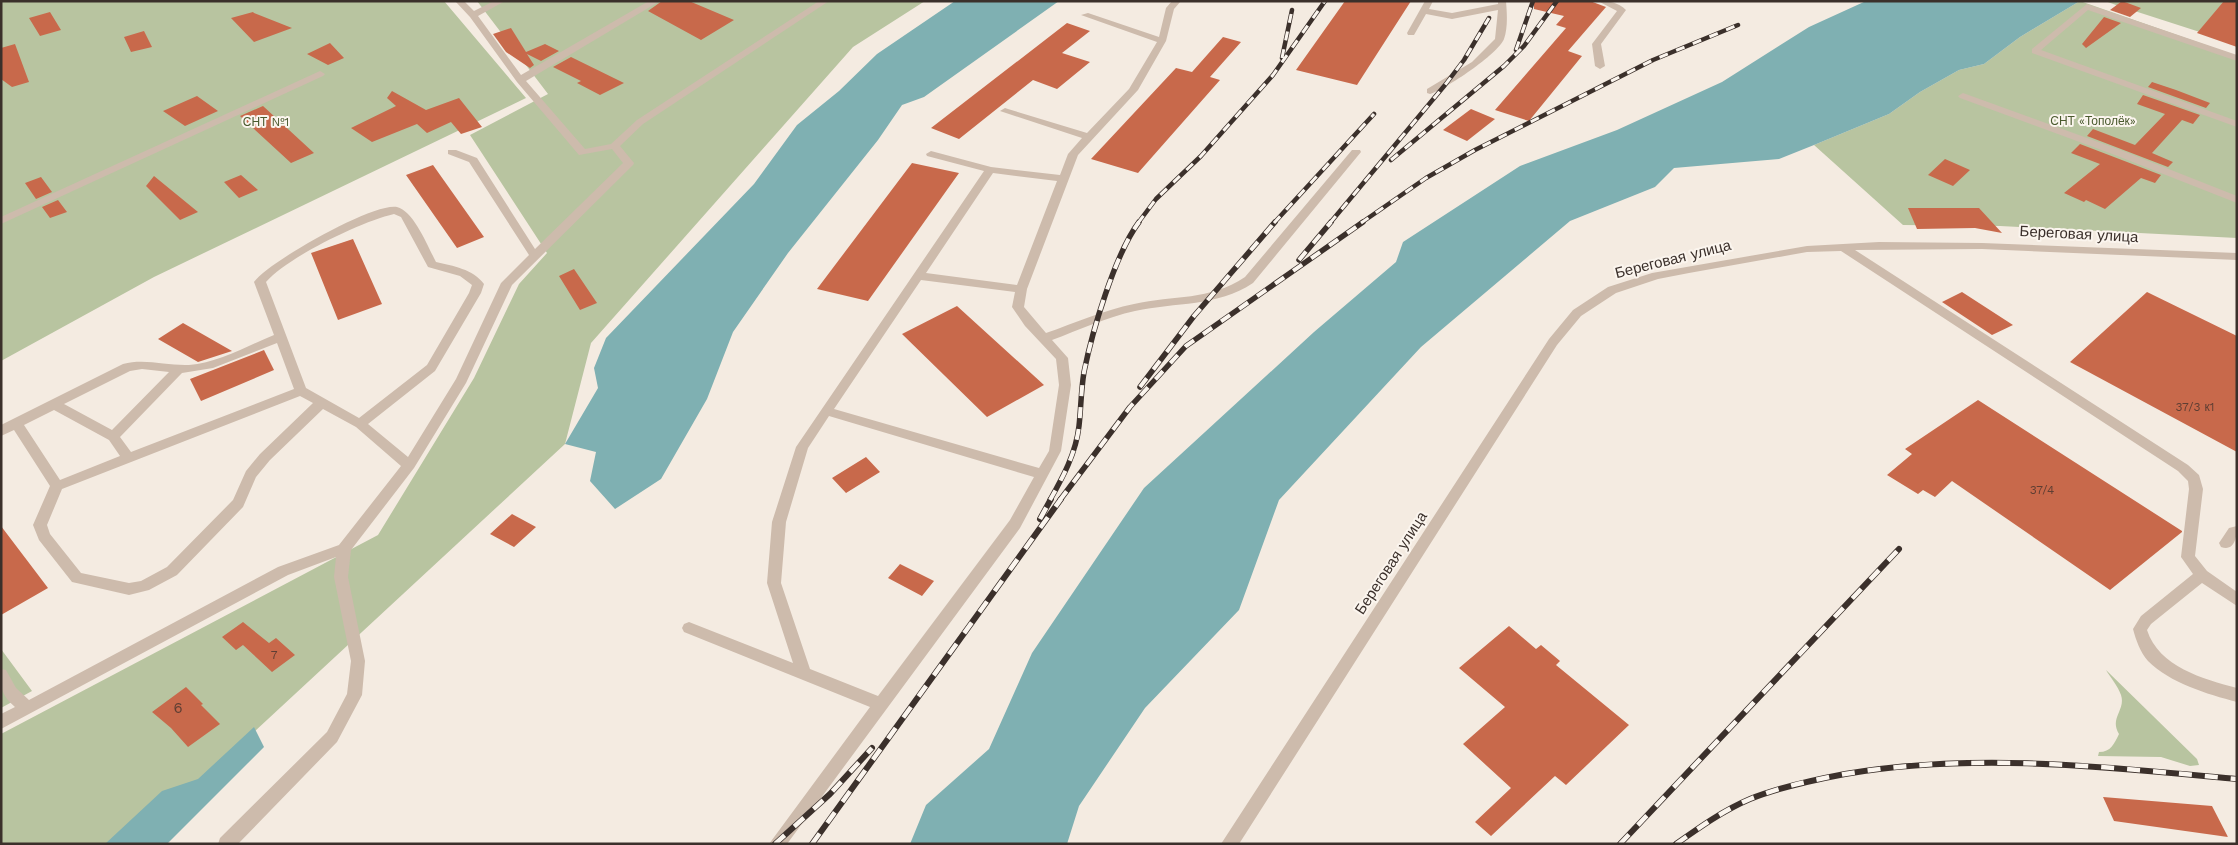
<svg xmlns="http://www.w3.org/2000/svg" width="2238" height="845" font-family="'Work Sans',sans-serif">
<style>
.green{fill:#b8c4a0}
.water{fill:#7fb0b2}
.building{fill:#c8694b}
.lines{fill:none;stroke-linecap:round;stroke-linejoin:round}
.minor{fill:#cdbbac;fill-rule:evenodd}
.rail-far2-casing{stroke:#3b302b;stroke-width:4.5}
.rail-far1-casing{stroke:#3b302b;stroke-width:5.5}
.rail-casing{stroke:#3b302b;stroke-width:6}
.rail-far2{stroke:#fbf5ee;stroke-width:3;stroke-dasharray:9;stroke-linecap:butt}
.rail-far1{stroke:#fbf5ee;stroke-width:4;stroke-dasharray:11;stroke-linecap:butt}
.rail{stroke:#fbf5ee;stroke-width:4.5;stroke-dasharray:13;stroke-linecap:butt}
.labels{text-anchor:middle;stroke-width:4;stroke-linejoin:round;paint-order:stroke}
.far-park-label{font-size:12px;fill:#4a5a2e;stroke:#fbf5ee}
.number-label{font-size:12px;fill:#5e3e33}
.street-label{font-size:15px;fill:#3b302b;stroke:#fbf5ee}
.near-number-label{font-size:15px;fill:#5e3e33}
</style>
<rect width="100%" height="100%" fill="#f4ebe1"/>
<path class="green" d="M1 1H444L526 98 154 277 1 361Z
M477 1H925L853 47 591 343 565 444 133 844H1V734L378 535 474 378 519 284 547 253 470 135 548 94Z
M2080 1 2237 56V238L2000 226 1903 225 1814 145 1889 114 1920 92 1959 70 1984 64 2020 37Z
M2105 1H2237V44L2116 5Z
M1 649 32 691 1 708Z
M2106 670 2197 759 2199 765 2190 766 2161 757 2098 756 2099 752C2111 752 2114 744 2119 734 2109 718 2126 710 2121 695 2118 686 2110 677 2106 670Z"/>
<path class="water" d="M955 1H1059L924 97 902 105 878 140 788 253 733 332 707 399 661 479 615 509 590 481 596 452 565 444 598 388 594 368 606 338 754 184 797 125 839 91 877 54Z
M1866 1H2080L2020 37 1984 64 1959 70 1920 92 1889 114 1814 145 1779 159 1674 168 1655 187 1570 221 1421 347 1279 500 1239 610 1145 708 1079 806 1067 844H910L926 805 989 749 1032 653 1144 488 1314 332 1396 262 1403 242 1520 166 1617 130 1722 82 1809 27Z
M254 727 264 747 167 844H105L162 791 198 779Z"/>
<path class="building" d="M662 1H689L734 20 701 40 648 11Z
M1345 1H1411L1357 85 1296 70Z
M1534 1H1590L1606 7 1568 51 1582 56 1529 121 1495 110 1566 28 1556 25 1564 16 1534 9Z
M2122 1 2141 8 2130 17 2110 10Z
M2224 1H2237V47L2197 33Z
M50 12 61 30 40 36 29 18Z
M253 12 254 13 292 28 254 42 231 18Z
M2104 17 2121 23 2086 48 2082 44Z
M1067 23 1090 31 1062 53 1090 62 1057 89 1033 80 959 139 931 128Z
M511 28 526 52 545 44 559 51 541 61 527 54 534 65 530 68 506 52 493 34Z
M144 31 152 47 131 52 124 37Z
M1223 37 1241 42 1210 77 1220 80 1138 173 1091 159 1176 68 1192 72Z
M330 43 344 58 328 65 307 54Z
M15 44 29 82 12 87 1 79V48Z
M571 57 624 83 600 95 577 83 581 81 553 67Z
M2152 82 2176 90 2210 103 2206 108 2148 87Z
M392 91 426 110 459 98 482 127 461 134 451 122 427 133 417 124 372 142 351 128 396 106 387 98Z
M2143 95 2200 115 2193 124 2182 120 2152 153 2173 162 2168 167 2087 136 2093 129 2135 145 2165 114 2137 104Z
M197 96 218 111 185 126 163 111Z
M263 106 314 153 291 163 240 116Z
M1471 109 1495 119 1467 141 1443 130Z
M2080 144 2114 157 2161 175 2155 183 2141 178 2105 209 2086 200 2084 202 2064 193 2100 164 2071 153Z
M1945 159 1970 170 1953 186 1928 175Z
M912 163 959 173 868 301 817 289Z
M433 165 484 237 457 248 406 175Z
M241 175 258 190 239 198 224 182Z
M154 176 198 212 180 220 146 186Z
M41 177 52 192 36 199 25 183Z
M58 200 67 212 50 218 42 207Z
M1908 208H1979L2002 233 1975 228 1917 229Z
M353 239 382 304 338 320 311 253Z
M574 269 597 303 580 310 559 276Z
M1962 292 2013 325 1992 335 1942 302Z
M2147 292 2237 336V452L2070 362Z
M957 306 1044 385 987 417 902 334Z
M183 323 232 351 198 362 158 339Z
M264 350 274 370 201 401 190 379Z
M1978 400 2182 531V532L2110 590 1952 481 1935 497 1923 490 1918 494 1887 475 1912 454 1905 449Z
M866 457 880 472 846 493 832 478Z
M512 514 536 527 514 547 490 534Z
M1 526 48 588 1 615Z
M900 564 934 581 922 596 888 578Z
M243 622 269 643 276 638 295 655 272 672 243 645 236 650 222 637Z
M1509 626 1536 649 1541 645 1560 661 1556 665 1629 725 1566 785 1555 776 1491 836 1475 822 1511 788 1463 744 1505 707 1459 668Z
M186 687 203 704 201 705 220 724 188 747 171 728 152 712Z
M2103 797 2212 806 2228 837 2114 821Z"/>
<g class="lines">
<path class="minor" d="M455 1H464L474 11 494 1H505L478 16 521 75 649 1H660L526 81 585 149 611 144 637 120 819 1H829L643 124 620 146 634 163 633 165 512 285 466 383 414 468 351 550 348 577 365 661 362 695 337 742 238 844H218L220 838 327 732 347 694 351 661 334 577 336 557 288 575 1 729V714L15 707C0 693 1 688 1 669L6 670 16 688 29 700 278 567 339 545 401 466 356 427 323 409 270 460 256 477 243 507 177 575 149 590 129 595 72 582 39 540 33 525 50 486 14 430 1 436V425L123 364C145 358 167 366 189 365 218 363 247 346 274 335L254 282C268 262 374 202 397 207 414 211 428 247 436 262 453 266 473 269 484 284L481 293 435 371 368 424 408 457 456 379 501 283 529 255 469 162 448 154V150H456L477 158 535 249 623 163 612 149 579 155 517 82 470 17ZM394 214 401 217 428 267 460 276 472 285 469 293 427 365 359 418 306 388 266 282C288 257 360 222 394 214ZM277 343 294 389 131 452 120 437 182 373 213 368ZM142 369 169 372 112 430 64 404 130 371ZM300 396 313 403 260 454 246 471 233 500 167 567 141 581 129 583 81 573 50 534 47 525 62 489ZM54 410 109 440 120 456 60 480 24 425Z
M1172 1H1181L1174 9 1166 41 1138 90 1078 155 1027 289 1024 307 1046 333C1075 323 1104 310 1134 304 1174 295 1209 301 1245 277L1352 150H1360L1361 152 1253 283C1217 307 1176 302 1135 311 1107 317 1079 330 1052 340L1068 358 1071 385 1061 451 1020 528 787 844H769L870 707 684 632 682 628 684 624 689 622 793 663 767 583 772 522 796 447 984 171 927 156 926 154 931 151 991 167 1060 175 1068 154 1082 138 1000 111 1005 108 1008 109 1087 133 1129 89 1157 42 1081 15 1088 13 1159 37 1166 8ZM993 173 1057 181 1017 285 926 273ZM921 280 1015 292 1012 307 1025 326 1056 359 1059 385 1049 451 1039 468 834 409ZM829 416 1034 477 1010 520 878 696 810 669 781 583 786 522 808 448Z
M1425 1H1433L1429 9 1452 13 1498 4V1H1506C1507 13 1508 28 1504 39 1498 54 1446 89 1430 94L1427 93V89L1472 62 1495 39 1498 10 1452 19 1426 14 1414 35H1408L1407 33Z
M1598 1C1609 1 1618 2 1626 10L1601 44 1605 66 1600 69 1595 66 1592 44 1617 11Z
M2087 4 2237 55V61L2088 10 2041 50 2237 121V127L2032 53V49Z
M320 71 325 74 323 76 1 224V217Z
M1963 93 2123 151 2237 196V203L2115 155 1960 98 1958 96Z
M1879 242 1982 243 2237 253V260L1982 249 1855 250 2188 465 2199 475 2203 489 2195 556 2207 571 2237 592V606L2202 583 2151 624 2147 630C2159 667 2203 679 2237 688V702C2207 694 2170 683 2148 661 2140 652 2136 640 2133 629L2141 616 2193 574 2181 557 2189 489 2188 481 2178 471 1841 251 1807 252 1689 273 1658 279 1616 293 1581 316 1557 345 1239 844H1221L1549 339 1573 310 1608 287 1652 273 1807 246Z
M2237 526C2237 536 2235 552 2221 547L2219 543 2229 528Z"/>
<g class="rail-far2-casing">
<path id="rail-far2" d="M1516 50 1533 1
M1282 58 1292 10
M1391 160 1504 66 1524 46 1557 1
M1138 223 1156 199 1201 156 1273 75 1325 1
M1274 223 1374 114
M1330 223 1445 85 1464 60 1489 18
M1361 223 1426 178 1475 150 1653 60 1738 25"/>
</g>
<g class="rail-far1-casing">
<path id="rail-far1" d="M1299 260 1331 222
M1140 387 1194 316 1275 222
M1050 500C1063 477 1076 453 1079 426 1081 408 1081 390 1084 372 1092 332 1115 254 1139 222
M1060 500 1130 407 1186 346 1363 222"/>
</g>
<g class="rail-casing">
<path id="rail" d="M1040 519 1051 499
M775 844 830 794 872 748
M812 844 1061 499
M1620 844 1899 549
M1676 844C1700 827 1724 810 1750 799 1780 787 1813 780 1845 774 1975 752 2107 767 2237 779"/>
</g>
<use href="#rail-far2" class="rail-far2"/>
<use href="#rail-far1" class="rail-far1"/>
<use href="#rail" class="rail"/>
</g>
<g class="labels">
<g class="far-park-label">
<text x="2093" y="125">СНТ «Тополёк»</text>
<text x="266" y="126">СНТ №1</text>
</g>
<g class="number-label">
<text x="2195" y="411">37/3 к1</text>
<text x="2042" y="494">37/4</text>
<text x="274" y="659">7</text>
</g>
<g class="street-label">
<text transform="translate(2079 234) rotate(3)" y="5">Береговая улица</text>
<text transform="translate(1673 259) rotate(-14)" y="5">Береговая улица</text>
<text transform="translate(1391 563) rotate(-57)" y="5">Береговая улица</text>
</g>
<g class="near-number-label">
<text x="178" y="713">6</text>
</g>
</g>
<rect width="2238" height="845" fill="none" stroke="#3b302b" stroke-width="5"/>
</svg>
